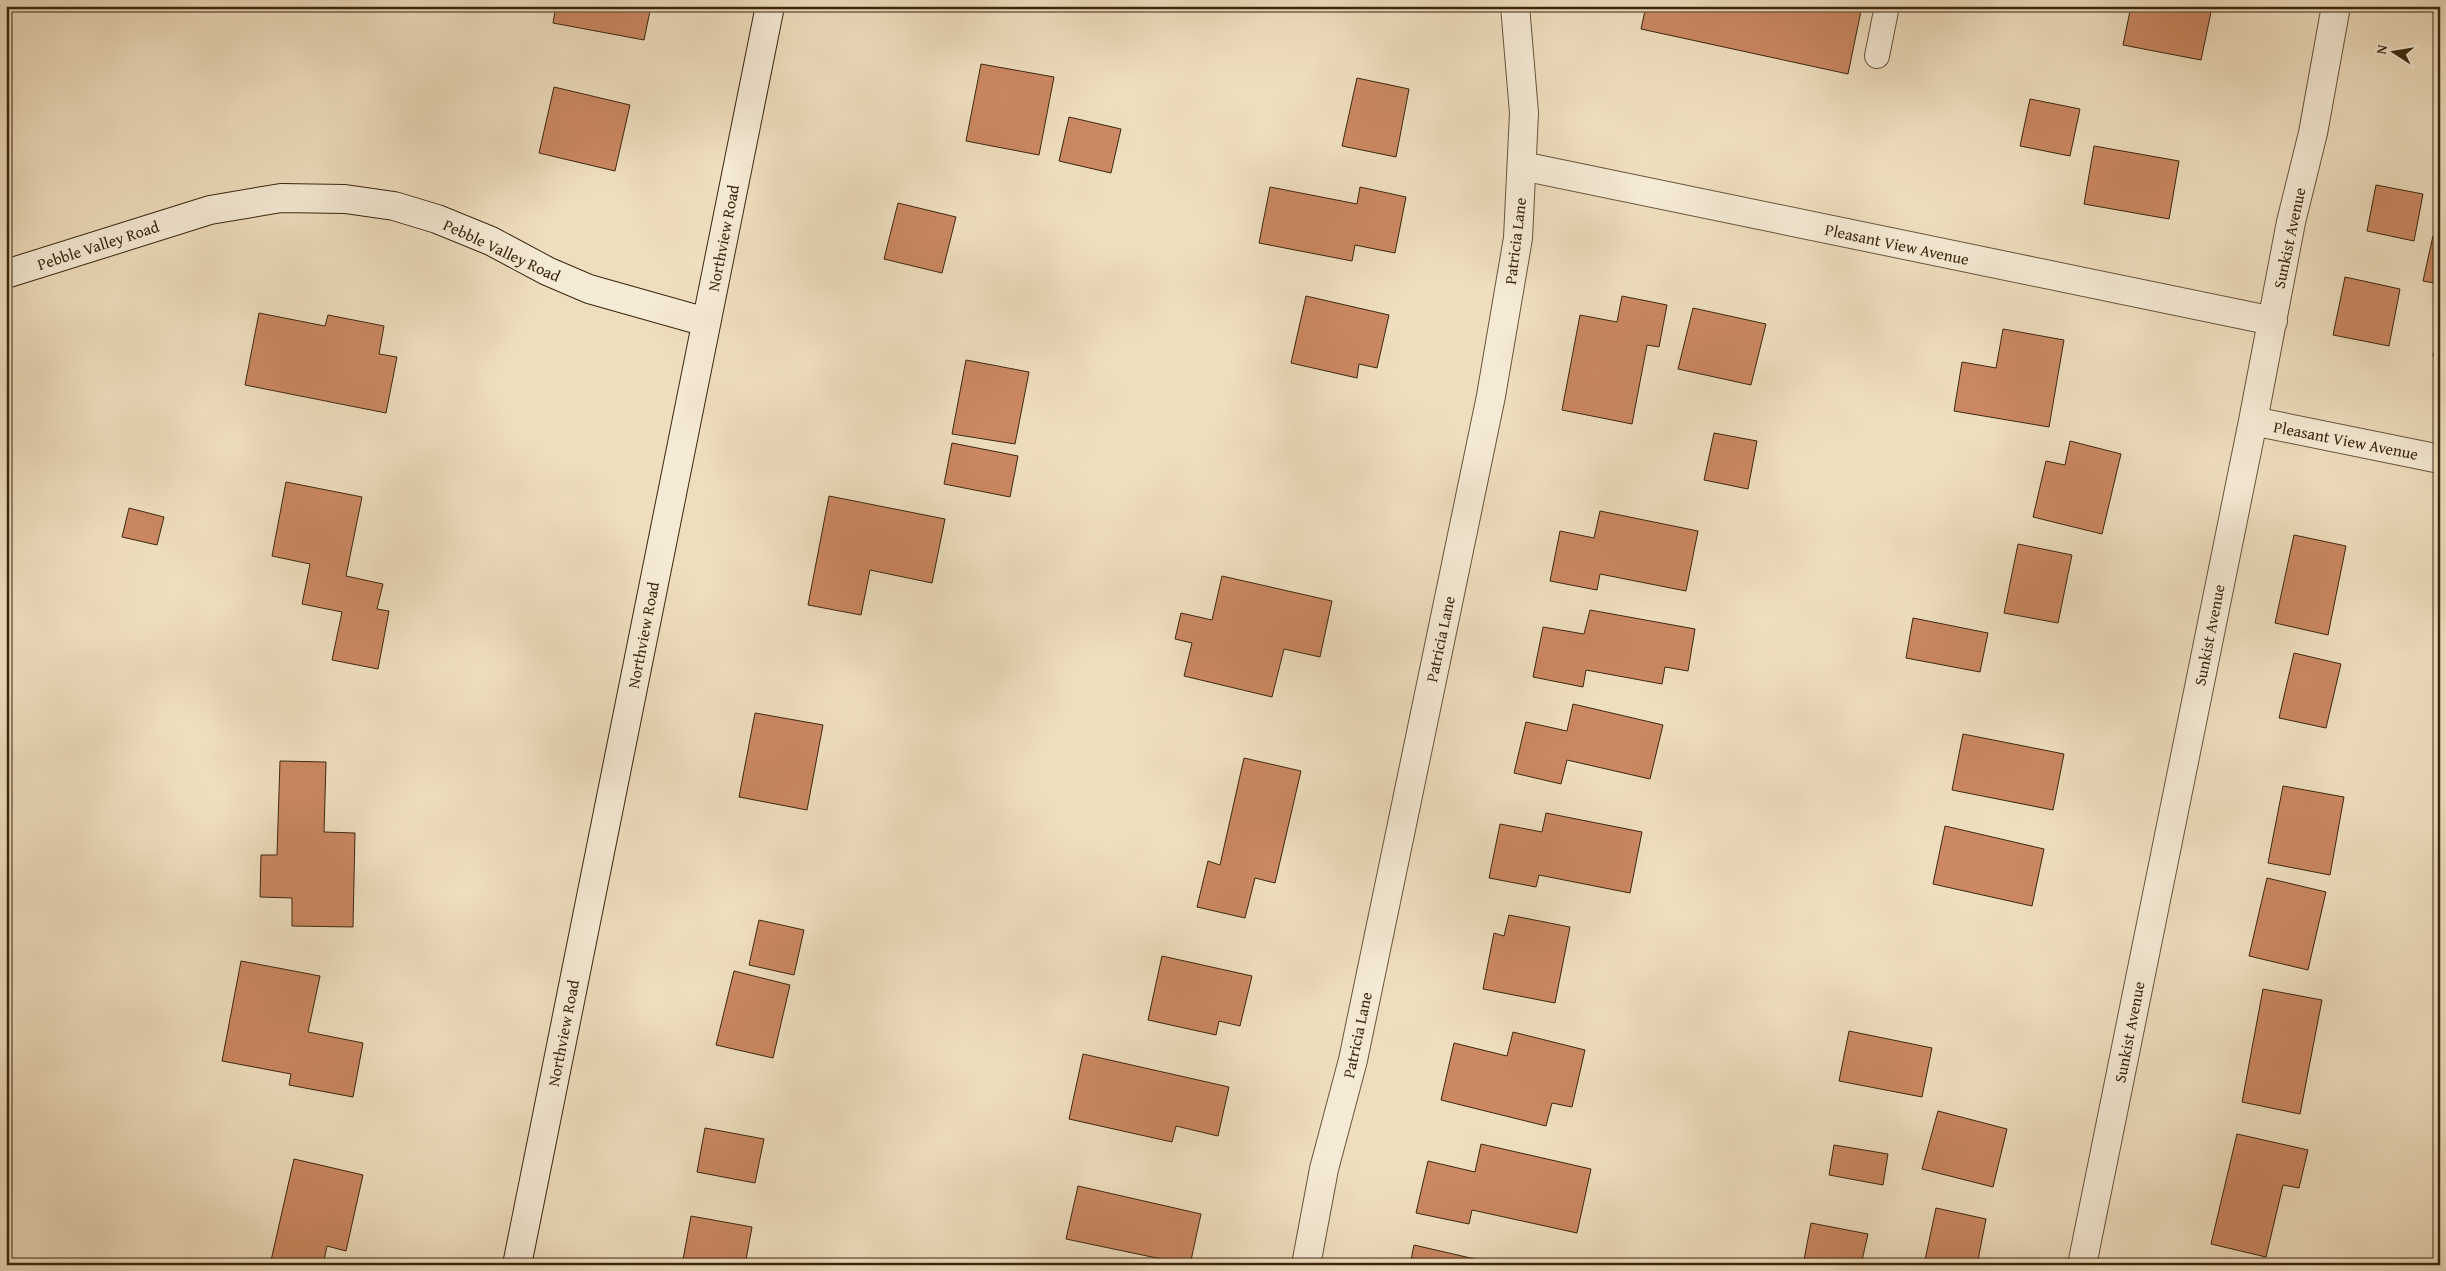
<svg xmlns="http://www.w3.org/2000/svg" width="2446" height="1271" font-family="'Gentium Book Plus',serif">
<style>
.building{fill:#cb8863;stroke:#3a270f}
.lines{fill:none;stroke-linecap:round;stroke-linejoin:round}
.lane-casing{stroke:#67553b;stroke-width:26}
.street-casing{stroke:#67553b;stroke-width:30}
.secondary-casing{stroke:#3a270f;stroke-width:30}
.lane{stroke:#f5ead5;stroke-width:24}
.street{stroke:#f5ead5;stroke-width:28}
.secondary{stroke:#f5ead5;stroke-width:28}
.labels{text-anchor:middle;stroke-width:4.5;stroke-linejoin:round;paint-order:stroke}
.street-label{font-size:16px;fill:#3a270f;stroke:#f5ead5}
</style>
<rect width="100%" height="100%" fill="#efdebe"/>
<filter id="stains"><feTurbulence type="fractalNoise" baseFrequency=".004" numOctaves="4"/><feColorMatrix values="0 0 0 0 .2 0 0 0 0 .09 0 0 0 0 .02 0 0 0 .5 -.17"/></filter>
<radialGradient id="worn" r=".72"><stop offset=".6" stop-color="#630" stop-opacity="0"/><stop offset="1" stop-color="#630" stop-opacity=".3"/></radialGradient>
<path class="building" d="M556 6H651L644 40 553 23Z
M1646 6H1862L1848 74 1641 29Z
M2131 6H2184L2211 12 2201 60 2123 45Z
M981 64 1054 77 1039 155 966 141Z
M1357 78 1409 89 1396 157 1342 146Z
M554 87 630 105 615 171 539 153Z
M2030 99 2080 109 2070 156 2020 146Z
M1069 117 1121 129 1111 173 1059 161Z
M2094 146 2179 161 2169 219 2084 204Z
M2376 185 2423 194 2414 241 2367 231Z
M1270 187 1357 204 1360 187 1406 197 1395 253 1355 245 1352 261 1259 243Z
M898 203 956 217 942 273 884 259Z
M2433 236 2440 237V284L2423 281Z
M2345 277 2400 289 2389 346 2333 335Z
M1306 296 1389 315 1377 368 1359 364 1357 378 1291 363Z
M1622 296 1667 305 1659 347 1647 345 1632 424 1562 410 1580 315 1617 322Z
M1693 308 1766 324 1751 385 1678 369Z
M259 313 325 326 328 315 384 326 379 354 397 357 386 413 245 385Z
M2440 326V357L2433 356Z
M2003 329 2064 340 2049 427 1954 411 1962 362 1996 368Z
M966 360 1029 372 1015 444 952 434Z
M1714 433 1757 441 1748 489 1704 480Z
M2070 441 2121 454 2102 534 2033 517 2046 461 2065 465Z
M952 443 1018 456 1010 497 944 484Z
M286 482 362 497 346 576 383 584 377 609 389 611 378 669 332 660 342 612 302 604 310 564 272 556Z
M829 496 945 519 932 583 870 570 861 615 808 605Z
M129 508 164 517 157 545 122 537Z
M1600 511 1698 531 1686 591 1600 574 1597 590 1550 581 1560 531 1594 538Z
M2294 535 2346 546 2328 635 2275 623Z
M2018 544 2072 555 2058 623 2004 613Z
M1222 576 1332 601 1320 657 1284 649 1272 697 1184 676 1192 643 1175 639 1181 613 1212 620Z
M1590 610 1695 629 1688 671 1665 667 1662 684 1586 670 1583 687 1533 677 1543 627 1584 634Z
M1913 618 1988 633 1980 672 1906 658Z
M2294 653 2341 664 2326 728 2279 718Z
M1573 704 1663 725 1650 779 1567 760 1561 784 1514 773 1526 722 1567 731Z
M755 713 823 725 807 810 739 797Z
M1963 734 2064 754 2053 810 1952 790Z
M1244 758 1301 771 1275 883 1255 878 1245 918 1197 907 1208 861 1220 865Z
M280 761 326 762 324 832 355 833 353 927 292 926V898L260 897 261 855H277Z
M2283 786 2344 797 2330 875 2268 863Z
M1546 813 1642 832 1630 893 1539 875 1536 887 1489 878 1500 824 1542 832Z
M1945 826 2044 849 2032 906 1933 884Z
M2267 878 2326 892 2308 970 2249 956Z
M1509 915 1570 927 1555 1003 1483 989 1494 933 1504 936Z
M759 920 804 930 794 975 749 965Z
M1162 956 1252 976 1240 1026 1219 1021 1216 1035 1148 1020Z
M241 961 320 976 308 1032 363 1043 353 1097 289 1085 291 1074 222 1061Z
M734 971 790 985 773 1058 716 1045Z
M2263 989 2322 1000 2300 1114 2242 1102Z
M1849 1031 1932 1048 1922 1097 1839 1081Z
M1513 1032 1585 1050 1572 1107 1552 1103 1546 1126 1441 1100 1454 1043 1507 1056Z
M1083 1054 1229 1087 1218 1136 1176 1126 1172 1142 1069 1119Z
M1938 1111 2007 1129 1993 1187 1922 1169Z
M705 1128 764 1139 755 1183 697 1172Z
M2237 1134 2308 1150 2299 1188 2283 1185 2266 1257 2211 1244Z
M1481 1144 1591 1169 1577 1233 1472 1210 1469 1224 1416 1213 1428 1161 1475 1172Z
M1834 1145 1888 1154 1883 1185 1829 1175Z
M294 1159 363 1175 346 1251 327 1246 323 1265H270Z
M1078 1186 1201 1214 1190 1265 1066 1239Z
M1936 1208 1986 1219 1977 1265H1924Z
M691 1216 752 1227 745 1265H682Z
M1811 1223 1868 1234 1861 1265H1803Z
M1414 1245 1501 1265H1410Z"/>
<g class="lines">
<g class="lane-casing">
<path id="lane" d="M1877 56 1887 6"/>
</g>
<g class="street-casing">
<path id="street" d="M1522 166 2273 321
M2253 421 2440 459
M1306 1265 1324 1169 1353 1060 1491 396 1518 238 1524 113 1515 6
M2082 1265 2253 421 2291 222 2313 133 2336 6"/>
</g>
<g class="secondary-casing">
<path id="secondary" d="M6 274 210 210 281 198 345 199 394 206 437 219 491 241 547 271 589 289 706 322
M517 1265 770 6"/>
</g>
<use href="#lane" class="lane"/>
<use href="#street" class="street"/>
<use href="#secondary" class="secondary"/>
</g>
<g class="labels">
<g class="street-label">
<text transform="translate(723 238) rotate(-79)" y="6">Northview Road</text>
<text transform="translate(2289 238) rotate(-78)" y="6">Sunkist Avenue</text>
<text transform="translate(1515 241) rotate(-83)" y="6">Patricia Lane</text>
<text transform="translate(1897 244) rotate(12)" y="6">Pleasant View Avenue</text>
<text transform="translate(98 245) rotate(-18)" y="6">Pebble Valley Road</text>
<text transform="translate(502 250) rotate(25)" y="6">Pebble Valley Road</text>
<text transform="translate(2346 440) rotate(11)" y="6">Pleasant View Avenue</text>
<text transform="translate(643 635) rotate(-79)" y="6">Northview Road</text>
<text transform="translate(2209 635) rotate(-79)" y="6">Sunkist Avenue</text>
<text transform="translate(1440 639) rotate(-78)" y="6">Patricia Lane</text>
<text transform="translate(2129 1032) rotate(-79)" y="6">Sunkist Avenue</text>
<text transform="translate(563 1033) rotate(-79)" y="6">Northview Road</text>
<text transform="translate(1357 1035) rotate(-78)" y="6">Patricia Lane</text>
</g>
</g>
<rect width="2446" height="1271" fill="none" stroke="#efdebe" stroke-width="25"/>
<rect x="8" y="8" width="2431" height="1256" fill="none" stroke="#3a270f" stroke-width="2.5"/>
<rect x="12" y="12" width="2421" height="1246" fill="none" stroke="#3a270f"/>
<g transform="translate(2394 52) rotate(282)" stroke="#f5ead5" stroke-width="4" paint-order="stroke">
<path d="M0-4L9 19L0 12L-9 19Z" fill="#3a270f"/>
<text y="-8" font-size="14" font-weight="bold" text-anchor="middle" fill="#3a270f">N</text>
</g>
<rect width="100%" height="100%" filter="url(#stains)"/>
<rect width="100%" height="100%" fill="url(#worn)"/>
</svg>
